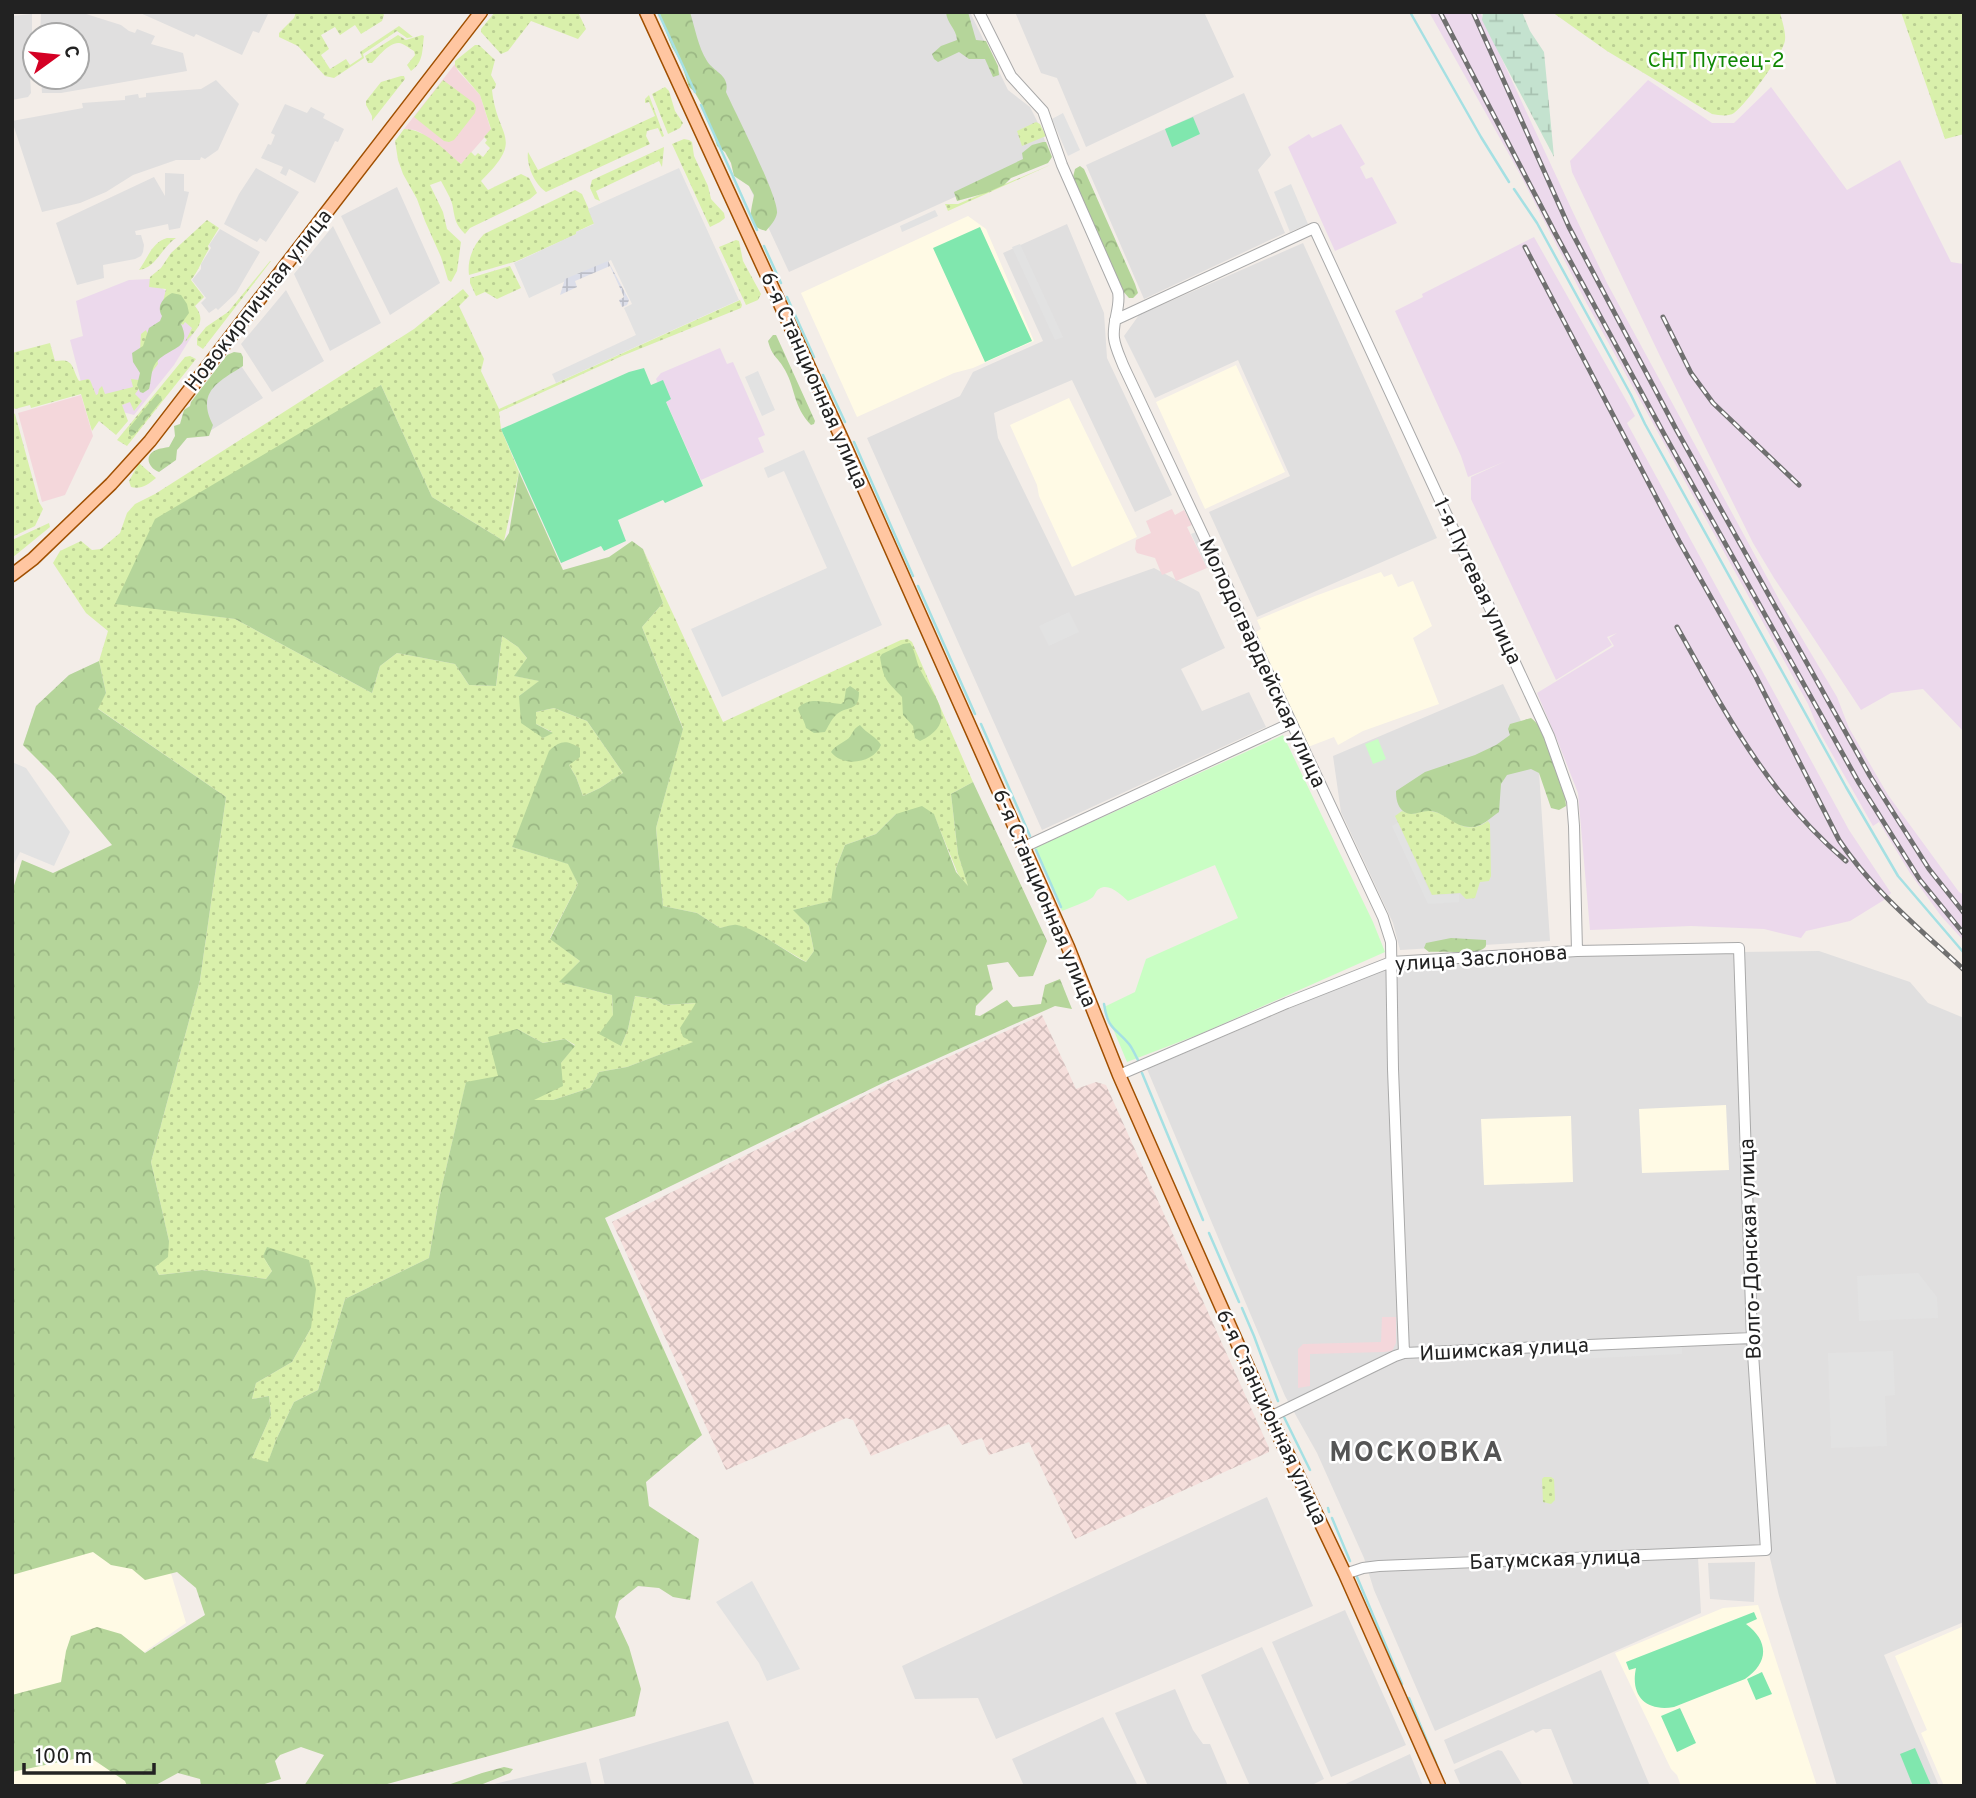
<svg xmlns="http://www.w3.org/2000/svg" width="1976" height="1798" font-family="Overpass,sans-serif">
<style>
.residential{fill:#e0dfdf}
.commercial{fill:#f4d7db}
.industrial{fill:#ecd9ec}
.education{fill:#fffae5}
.military{fill:url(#military-cross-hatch)}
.grass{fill:url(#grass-dots)}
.forest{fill:url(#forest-crowns)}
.wetland{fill:url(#wetland-marsh)}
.park{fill:#c9fec4}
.pitch{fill:#80e7ae}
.parking{fill:#e2e2e2}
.plaza{fill:url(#plaza-grid)}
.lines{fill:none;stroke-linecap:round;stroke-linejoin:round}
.stream{stroke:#a5e0e3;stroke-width:2.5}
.minor-casing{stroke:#a9a9a9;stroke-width:12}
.major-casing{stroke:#a04f00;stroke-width:15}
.minor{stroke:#fff;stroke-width:10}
.major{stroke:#ffc6a1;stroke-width:12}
.rail-casing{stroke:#707070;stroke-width:5}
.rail{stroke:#fff;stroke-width:2.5;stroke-dasharray:8;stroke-linecap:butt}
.labels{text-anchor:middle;stroke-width:5;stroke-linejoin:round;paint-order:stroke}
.park-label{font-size:21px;fill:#0f8703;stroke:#fff}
.street-label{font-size:21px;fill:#222;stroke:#fff}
.district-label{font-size:28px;font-weight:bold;letter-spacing:2px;fill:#555;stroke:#fff}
</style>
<defs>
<pattern id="military-cross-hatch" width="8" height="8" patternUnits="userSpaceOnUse" patternTransform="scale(1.75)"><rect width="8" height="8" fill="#f5dedb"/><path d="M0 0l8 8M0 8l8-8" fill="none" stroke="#d2bebc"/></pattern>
<pattern id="grass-dots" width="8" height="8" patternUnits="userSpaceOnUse" patternTransform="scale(1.75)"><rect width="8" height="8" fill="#d9f0ab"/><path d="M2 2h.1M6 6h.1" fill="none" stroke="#bace93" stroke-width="1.8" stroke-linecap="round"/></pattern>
<pattern id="forest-crowns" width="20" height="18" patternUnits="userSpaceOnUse" patternTransform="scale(1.75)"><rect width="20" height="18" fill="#b5d59a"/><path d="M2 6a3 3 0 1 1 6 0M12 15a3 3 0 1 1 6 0" fill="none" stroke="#9bb784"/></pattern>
<pattern id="wetland-marsh" width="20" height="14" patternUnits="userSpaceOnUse" patternTransform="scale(1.75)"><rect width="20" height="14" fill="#c4e2cf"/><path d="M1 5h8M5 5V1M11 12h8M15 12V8" fill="none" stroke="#a8c2b1"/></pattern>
<pattern id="plaza-grid" width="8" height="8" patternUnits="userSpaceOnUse" patternTransform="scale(1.75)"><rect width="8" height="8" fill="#dcdee9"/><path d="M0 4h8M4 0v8" fill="none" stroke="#bcbec8"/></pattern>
</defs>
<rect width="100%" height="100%" fill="#f3ede8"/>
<path class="residential" d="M51 12 83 13 121 25 129 31 135 33 137 29 155 36 151 44 183 53 187 71 61 93H42L41 77H77V35H40L41 13Z
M138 12H265L268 14 259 33 253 31 242 55 196 34 194 37Z
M668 12H970L1008 90 1030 107 1039 125 1050 154 789 272Z
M1015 12H1204L1234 77 1086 147 1057 78 1041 73Z
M32 14V52L30 75 31 93 28 97 12 100V16Z
M216 80 239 104 218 150 205 159 201 157 200 160H176L133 175 106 192 80 203 42 212 12 121 83 108 82 103 125 100V96L138 94 139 98 146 97V93L201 89Z
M1244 93 1271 155 1258 170 1285 233 1144 299 1086 165Z
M285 104 307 113 311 107 325 114 323 118 344 129 338 142 335 141 315 183 289 169 286 176 280 173 283 167 261 158 268 144 271 145 275 135 271 133Z
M256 168 299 192 266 242 260 238 257 242 224 224 239 194Z
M165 173 184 174V191L189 192 180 228 169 230 168 224 135 231 136 235H141L144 245 143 252 141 256 135 259 103 265 104 278 77 285 56 223 154 177 165 196Z
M397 187 440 283 390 315 341 216Z
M1067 224 1104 313 1107 358 1172 495 1135 512 1072 380 994 413 998 438 1075 596 1154 568 1199 592 1225 648 1181 669 1202 711 1249 692 1266 727 1042 830 867 438 960 396 973 372 1043 341 1003 253Z
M333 226 381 323 330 351 294 274Z
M220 229 260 252 236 293 218 310 216 308 209 313 201 303 206 298 192 280 201 269V264L211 248 209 245Z
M1303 243 1437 538 1257 617 1209 512 1290 476 1238 360 1155 398 1124 336 1139 315Z
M286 290 324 361 272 392 241 344Z
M233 354 263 398 205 434 186 414Z
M1503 684 1538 756 1550 941 1400 950 1393 923 1341 812 1333 756Z
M1819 951 1910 982 1928 1003 1964 1018V1622L1884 1655 1939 1786H1837L1779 1596 1769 1554 1698 1557 1701 1613 1435 1731 1374 1590 1364 1558 1317 1453 1285 1396 1147 1069 1394 964 1580 954Z
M1267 1497 1313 1606 996 1739 978 1698 915 1699 902 1666Z
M1755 1562 1754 1602 1710 1599 1708 1563Z
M1345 1610 1406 1745 1331 1777 1272 1642Z
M1262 1647 1324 1779 1310 1786H1250L1201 1675Z
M1601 1670 1650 1786H1574L1551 1729H1543L1536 1733 1533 1730 1454 1764 1444 1740Z
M1175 1689 1193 1730 1203 1744H1210L1228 1786H1148L1115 1713Z
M1103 1717 1138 1786H1024L1012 1759Z
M728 1721 755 1786H605L599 1759Z
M1498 1750 1502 1751 1523 1786H1461L1454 1770Z
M1410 1754 1423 1786H1341Z
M586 1762 592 1786H486Z"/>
<path class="commercial" d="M455 64 458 71 480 95 491 130 461 164 421 133 415 130 404 129Z
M81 395 93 436 65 495 42 502 18 413Z
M1172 509 1175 515 1184 510 1192 525 1187 527 1207 568 1176 581 1172 571 1162 575 1155 558 1137 553 1135 549 1136 540 1151 533 1146 521Z
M1382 1317H1396V1343L1392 1351 1384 1352 1310 1354V1386L1298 1388V1349L1303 1344 1381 1342Z"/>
<path class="industrial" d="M1429 12H1480L1571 208 1607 283 1781 603 1837 697 1849 728 1888 795 1959 892 1964 895V941L1941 916 1910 873 1879 822 1873 826 1819 731 1808 704 1587 304 1520 174Z
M1648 80 1712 123H1734L1771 87 1847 190 1900 160 1951 262 1963 264 1964 732 1923 689 1891 693 1861 710 1774 578 1753 543 1659 354 1572 172 1570 161Z
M1341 124 1365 164 1360 167 1366 179 1372 177 1397 223 1335 251 1288 147 1309 134 1312 138Z
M1534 237 1635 416 1627 423 1849 830 1891 893 1884 900 1850 921 1806 931 1801 938 1764 929 1691 926 1590 930 1578 793 1558 742 1537 693 1614 646 1609 638 1617 633 1607 637 1612 645 1556 680 1471 499V477L1506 461 1468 477 1461 456 1395 311 1423 297 1422 294Z
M150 279 167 292 196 329 174 365 134 415 96 405 90 380 81 382 70 340 83 336 76 301 129 280Z
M720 348 727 364 733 362 765 435 758 438 764 452 701 480 656 379 661 373Z"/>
<path class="education" d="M968 216 986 229 1034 341 973 368 954 373 857 417 801 293Z
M1236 365 1285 472 1205 509 1156 402Z
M1069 398 1137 537 1072 567 1039 496 1037 485 1010 425Z
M1381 572 1384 577 1392 574 1398 587 1413 581 1432 626 1413 638 1439 704 1363 731 1338 745 1334 737 1308 747 1256 632 1261 629 1257 620 1315 596Z
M1726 1105 1729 1170 1642 1173 1639 1109Z
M1571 1116 1573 1182 1484 1185 1481 1119Z
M157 1527 186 1623 127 1664 130 1786H12V1559Z
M1758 1605 1817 1786H1681L1677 1775 1671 1769 1615 1653 1723 1608Z
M1964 1626V1786H1944L1921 1733 1927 1730 1895 1656Z"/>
<path class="military" d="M1042 1015 1076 1089 1096 1082 1106 1085 1269 1448V1452L1075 1539 1029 1442 989 1455 982 1438 962 1445 949 1424 871 1456 853 1420 846 1418 726 1470 612 1222 888 1084Z"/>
<path class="grass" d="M296 12H382L384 15 382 21 361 34 355 25 340 35 335 27 321 35 329 49 321 55 330 69 346 59 350 65 362 57 360 52 399 26 413 37 407 38 397 31 363 54 364 58 334 78 325 76 298 46 279 37V33L294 18Z
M495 12H578L586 29 578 39 531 21 508 51 501 54 481 32V29Z
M1552 12H1780C1782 21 1786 32 1785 40 1784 53 1745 106 1734 113 1728 117 1719 115 1712 114L1607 51Z
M1901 12H1964V134L1945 139Z
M398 35 406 40 422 35 424 36C422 50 424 62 411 71L407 65 415 55 414 51C410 49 403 43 399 43 389 42 377 58 372 63H368L365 56Z
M475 45H479L495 60 491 75 496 84 495 88 492 90C497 139 526 137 481 181L488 190 521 174 529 178 537 193 530 199 470 228 465 234C456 225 455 220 453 208 452 199 445 189 441 181L430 185 443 212 447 229 461 242 457 271 451 282 448 280 441 257 425 221 417 199 403 174 398 160 395 141 404 129C426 129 445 151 461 164L471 152 475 156 478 153 483 157 490 148 485 143 487 140 484 137 491 129 480 95 455 66V61Z
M401 76H404L405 79 372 121V116L366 105V101L381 82Z
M443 80 474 103 476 108 475 113 454 140 449 142 444 141 414 117Z
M665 87 669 91 675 111 683 123 680 128 668 134 652 94Z
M649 95 664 136 662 137 658 128 647 131 646 136 650 144 546 192C535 185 526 165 528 152L538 170 655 116 649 102 645 103V99Z
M1036 122 1040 124 1046 136 1022 146 1017 131Z
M684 139 689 140 692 142 694 156 708 186 711 199 724 213 725 218 720 222 710 227 672 144Z
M664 147 662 167 659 161 596 191 600 201 595 199 590 188 592 180Z
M1050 165 1048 166 948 211 945 204H958Z
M575 190 582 194 595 223 576 232 577 234 517 261 469 275C467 260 473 245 484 234Z
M207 220 219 228 208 246 209 249C202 260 199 270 191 280L204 297 195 306C207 321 197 330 185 342L192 328 185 322 183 325 166 313 163 302 166 289 149 287 150 277 161 268 171 253Z
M167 238H176C162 247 156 268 139 270 148 258 152 242 167 238Z
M736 240 739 241 743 261 761 294 758 300 746 305 719 247Z
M270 261H271L203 349 197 345V338L206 327 228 312Z
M510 266 521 288 497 299 485 292 476 296 470 283V278Z
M463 289 469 296 459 306 484 359 481 371 499 409 740 300 742 305 741 308 622 356 499 412 501 429 519 472 504 541 432 497 381 385 116 603 235 619 372 693 380 666 397 653 455 664 469 685 496 686 502 636 518 647 527 658 515 676 540 681 519 696 543 738 552 732 536 724V712L554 708 587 721 623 773 600 788 583 796 576 777 569 765 580 748 512 847 569 864 578 884 550 938 580 961 560 982 612 995 613 1015 621 1046 628 1029 635 996 655 999 664 1005 697 1003 694 1042 627 1067 599 1072 590 1088 553 1100H532L575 1045 565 1039 543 1043 517 1029 498 1077 466 1083 439 1199 429 1258 345 1299 318 1390 294 1402 276 1440 268 1463 252 1458 271 1415 269 1396 252 1399 256 1383 292 1362 311 1328 263 1257 272 1271 266 1279 202 1270 159 1275 155 1267 169 1241 151 1162 200 980 226 797 97 708 106 693 99 661 108 631 86 613 53 563 60 551 81 541 92 550 101 549 120 533 127 513 135 504 155 494 414 329Z
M146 330 157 356 158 364 135 394 142 401 134 411 130 402 122 405 128 421 116 435 99 421 92 431 81 394 31 408 30 405 15 409 12 406V353L50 343 55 361C74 358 71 366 79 381L88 379 90 380 96 395 98 394 99 389 102 386 105 394 133 387 131 379 139 380 146 371 140 350 141 334Z
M190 356 196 359 127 446 117 440 185 357Z
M12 412 15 414 39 502 43 509 35 526 12 537Z
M139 463 156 478C149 484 141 490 131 487L129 481Z
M49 523 50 527 12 558V540Z
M643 549 723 722 901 640 908 639 912 642 973 782 951 794 958 854 969 888 958 874 934 815 896 814 876 834 845 845 836 868 832 901 794 910 809 926 814 951 806 962 759 934 735 925 720 928 697 913 663 906 656 828 683 728 642 627 663 603Z
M1402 811C1417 817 1417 810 1430 811 1452 813 1462 839 1488 821L1490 824 1491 876 1489 881 1480 882 1475 898 1466 899 1460 893 1432 895 1395 816Z
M1544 1477H1551L1554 1479 1555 1500 1551 1504 1543 1502 1542 1479Z"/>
<path class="forest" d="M658 12H690C695 28 698 47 707 61 715 73 730 75 726 92 735 112 779 198 777 213 776 220 770 226 766 231 745 226 751 212 754 195L749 186 734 176 731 163 725 152 717 146 713 132 705 116 703 107 694 91 689 87 681 62 672 47Z
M946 12H968L976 40 986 41 998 66 999 75 993 77 985 59H969L959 52 938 62 934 59 932 54 941 46 957 40C956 28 947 24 946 12Z
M1043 142H1046L1052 157 1048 163 1011 178 1004 185 986 193 957 201 954 192 1023 159 1022 153 1032 145Z
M1080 166 1084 169 1135 284 1138 293 1133 298H1129L1122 290 1073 177 1075 169Z
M172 293 181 295 187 304 189 313 181 324C194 352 165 346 154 366 151 372 151 383 149 389L143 393 140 392 137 385 140 373 133 362 132 353 143 346 149 328 160 321 162 316C156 306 163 298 172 293Z
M773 335H776L777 337 815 421 814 424 811 425C793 406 796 390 785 370 778 357 772 357 768 341Z
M234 352 241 353 243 357V366C218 382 196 392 213 425L209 436 187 438 177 450 176 460 159 472C149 468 143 456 156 450 160 448 165 448 169 447L175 436 174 426 180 424 184 410 190 406 191 402 227 355Z
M381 385 432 497 504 541 509 533 519 472 563 570 609 557 632 541 643 549 663 603 642 627 683 729 656 828 663 906 697 913 720 928C726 927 732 924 737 925 758 929 785 952 806 962L814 951 809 926 793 910 831 901 836 868 845 845 876 834 896 814 922 806 934 814 956 872 968 886 958 854 951 794 973 782 1047 941 1033 976 1019 977 1008 962 987 965 993 989 976 1006 975 1015 980 1016 1007 1000 1013 1007 1041 1004 1045 985 1060 979 1072 1009 1055 1006 885 1082 605 1218 702 1435 646 1482 649 1506 699 1539 690 1600 673 1597 659 1588 638 1586 619 1601 615 1617 629 1647 641 1689 635 1716 380 1786H304L324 1755 301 1747 280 1755 275 1761 281 1779 258 1786H201L200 1779 178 1773 154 1786H127L125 1781 88 1756 12 1772V1695L61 1682 66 1651 71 1636 97 1627 121 1634 145 1653 205 1615 196 1588 177 1572 145 1580 132 1569 111 1565 93 1552 12 1575V892L22 860 53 873 112 845 54 776 23 745 36 706 69 675 99 661 106 693 98 709 226 797 200 980 151 1162 169 1241 168 1257 155 1267 159 1275 202 1270 266 1279 272 1271 263 1256 267 1247 309 1260 316 1289 311 1328 292 1362 256 1383 252 1399 269 1396 271 1415 252 1458 268 1462 276 1440 294 1402 318 1390 345 1299 429 1258 439 1199 466 1082 498 1076 488 1037 517 1029 543 1043 565 1039 575 1046 561 1063 563 1086 534 1100H553L590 1088 599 1072 627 1067 693 1042 683 1037 680 1028 696 1003 664 1005 655 999 635 996 628 1029 621 1046 599 1034 613 1015 612 995 559 982 580 961 550 939 578 884 568 864 512 847 549 751C561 740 566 740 580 748V757L569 765 576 777 583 796 600 788 623 773 587 721 554 708 536 712V724L553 733 543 738 521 723 519 696 539 681 514 676 527 658 518 647 502 636 496 686 469 685 455 664 397 653 380 666 372 693 235 619 115 604 155 519Z
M156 395 161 396 162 400 134 435 131 436 129 434V428Z
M910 643C916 652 916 664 922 673 936 700 959 722 920 741L915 738 913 726 903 715 902 697C886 680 884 681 880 657L882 654 903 644Z
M850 686 859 692C859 714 846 704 835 716 831 720 828 727 825 732L814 733 806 728C804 718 799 715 798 708 810 696 825 703 841 704L844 702 846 689Z
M1531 718C1544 726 1561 772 1565 789 1566 794 1565 800 1566 806L1559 810 1551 808 1539 773 1531 769 1507 775 1501 784 1499 812C1490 818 1481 828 1470 827 1454 827 1445 812 1430 811 1420 810 1412 818 1403 811 1397 806 1396 798 1396 791L1425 772 1475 755 1496 745 1510 735 1508 729 1510 724Z
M860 725C866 733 877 737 881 745 874 763 843 768 831 752 836 745 843 743 849 738 853 733 853 729 860 725Z
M1451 938 1486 940C1486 946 1487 947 1481 950 1474 954 1439 951 1429 952L1424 948 1426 943Z
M504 1767 513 1769 510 1773 478 1786H445L482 1773Z"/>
<path class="wetland" d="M1483 12H1522L1530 31 1544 52 1554 157 1492 40 1482 20Z"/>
<path class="park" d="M1283 735 1373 922 1385 952 1200 1034 1127 1062 1104 1007 1135 992 1146 959 1238 918 1215 865 1128 901C1121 895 1109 882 1099 889 1096 890 1095 895 1093 897 1087 902 1069 908 1062 911L1035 848Z
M1378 739 1386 759 1373 764 1365 744Z"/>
<path class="pitch" d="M1193 117 1200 134 1172 147 1165 129Z
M980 227 1032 341 985 362 933 248Z
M644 368 651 385 663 380 671 399 666 402 703 486 665 503 663 500 618 520 626 541 604 551 601 546 561 563 501 429 629 372Z
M1754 1612 1757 1619 1746 1624C1769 1641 1769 1663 1745 1679L1674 1707C1646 1712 1630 1696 1636 1668L1629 1670 1626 1662Z
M1762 1672 1772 1694 1756 1700 1747 1679Z
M1680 1708 1696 1743 1677 1752 1661 1716Z
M1915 1748 1931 1785 1929 1786H1913L1900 1754Z"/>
<path class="parking" d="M1063 113 1080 150 1068 156 1052 119Z
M679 168 739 300 556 383 552 374 636 335 624 308 632 304 611 260 529 298 514 263 576 234V232L594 224 588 209Z
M1291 184 1308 224 1290 232 1274 192Z
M935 210 938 216 902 232 900 226Z
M1020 244 1063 337 1055 340 1012 247Z
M758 371 775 410 762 416 745 377Z
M804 450 882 625 722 697 691 629 827 568 784 471 768 478 764 468Z
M1196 532 1211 565 1207 568 1191 534Z
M1069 612 1079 632 1049 646 1039 626Z
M12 762 26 768 70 832 54 866 20 852 12 868Z
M1398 823 1431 895 1459 894V902L1428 904 1392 826Z
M1918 1273 1937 1297 1938 1318 1859 1321 1857 1276Z
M1682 1344V1354L1576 1359V1348Z
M1893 1351 1895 1395 1885 1396 1887 1446 1831 1448 1828 1353Z
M752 1581 800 1669 767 1681 759 1663 716 1602Z"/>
<path class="plaza" d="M608 261 629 300 627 305 622 307 619 300 624 297 610 266 575 281 577 287 560 295 565 279Z"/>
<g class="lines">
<path class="stream" d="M658 12 695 92
M1410 12 1481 137 1509 182
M701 105 757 230
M1514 189 1537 223 1631 395 1645 424 1846 787 1898 876 1964 953
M764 246 781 283
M787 297 814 357
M823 375 845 422
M854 442 913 576
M918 586 975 714
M981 724 1030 836
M1036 850 1061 907
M1104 1004C1108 1030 1115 1027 1129 1044 1133 1049 1135 1055 1138 1060
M1142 1073 1203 1220
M1209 1233 1239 1302
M1242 1308 1254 1336 1278 1401
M1284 1417 1310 1470
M1328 1508 1329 1512
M1332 1518 1350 1561
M1357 1577 1402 1684
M1409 1698 1436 1763"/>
<g class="minor-casing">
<path id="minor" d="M979 12 1011 76 1043 111 1062 165 1118 292C1121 307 1112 322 1114 338 1115 347 1120 357 1123 365L1383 917 1391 942 1393 1069 1404 1353
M1115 320 1314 228 1518 669 1549 736 1572 801 1574 826 1577 951
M1024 847 1291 723
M1119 1075 1287 1003 1391 962 1577 951 1739 948 1752 1338 1766 1550 1379 1566 1363 1568 1345 1574
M1270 1417 1395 1356 1404 1353 1752 1338"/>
</g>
<g class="major-casing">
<path id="major" d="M646 12 842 439 1068 947 1119 1075 1189 1234 1270 1417 1345 1574 1439 1786
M12 575 33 559 111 484 150 441 481 12"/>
</g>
<use href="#minor" class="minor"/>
<use href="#major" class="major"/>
<g class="rail-casing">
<path id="rail" d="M1440 12 1555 233 1664 434 1859 783 1920 880 1964 934
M1473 12 1569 227 1676 429 1870 776 1929 869 1964 913
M1525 247 1679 541 1756 677 1839 840C1872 890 1920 929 1964 970
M1663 317 1691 373 1713 403 1799 485
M1677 627C1726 714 1768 795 1846 861"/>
</g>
<use href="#rail" class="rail"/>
</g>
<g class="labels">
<g class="park-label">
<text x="1716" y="67">СНТ Путеец-2</text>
</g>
<g class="street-label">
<text transform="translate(258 300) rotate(-52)" y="7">Новокирпичная улица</text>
<text transform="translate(815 380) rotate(66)" y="7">6-я Станционная улица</text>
<text transform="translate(1478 581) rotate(65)" y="7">1-я Путевая улица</text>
<text transform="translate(1263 663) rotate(65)" y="7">Молодогвардейская улица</text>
<text transform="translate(1045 898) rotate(67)" y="7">6-я Станционная улица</text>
<text transform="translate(1481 958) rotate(-4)" y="7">улица Заслонова</text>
<text transform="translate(1750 1249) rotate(-92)" y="7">Волго-Донская улица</text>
<text transform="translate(1504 1349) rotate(-3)" y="7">Ишимская улица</text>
<text transform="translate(1272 1417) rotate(65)" y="7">6-я Станционная улица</text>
<text transform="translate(1555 1559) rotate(-2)" y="7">Батумская улица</text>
</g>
<g class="district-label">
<text x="1417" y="1461">МОСКОВКА</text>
</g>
</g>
<rect width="1976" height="1798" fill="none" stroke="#222222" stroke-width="28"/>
<g transform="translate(56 56) rotate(75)"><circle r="33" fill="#ffffff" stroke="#a7a7a7" stroke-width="2"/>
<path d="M0-5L12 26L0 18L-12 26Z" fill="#d40024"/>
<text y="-10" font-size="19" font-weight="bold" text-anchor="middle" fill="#222222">С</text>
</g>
<path d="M24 1763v10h130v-10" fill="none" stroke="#222222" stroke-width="3.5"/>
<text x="35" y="1763" font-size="21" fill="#222222" stroke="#ffffff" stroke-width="5" paint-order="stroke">100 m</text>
</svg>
